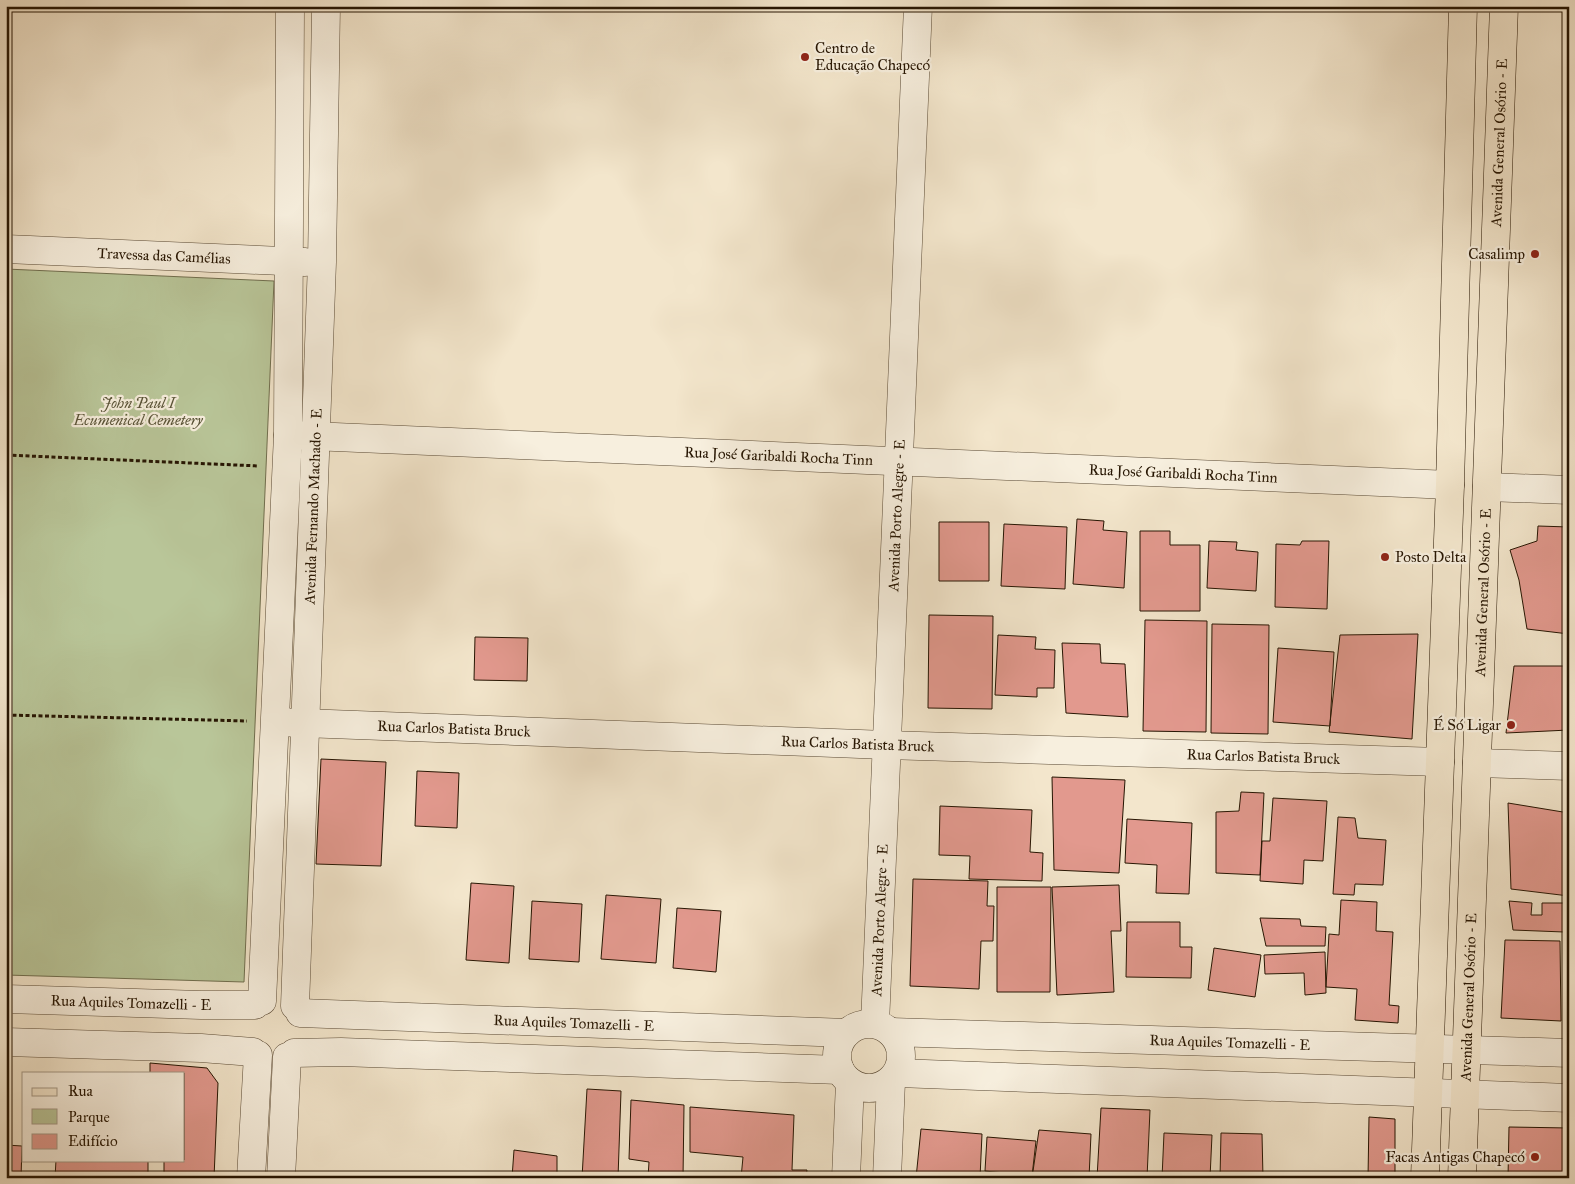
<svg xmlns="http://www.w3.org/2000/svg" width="1575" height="1184" font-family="'IM FELL Great Primer',serif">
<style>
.green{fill:#b9c699;stroke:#706e4e}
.building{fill:#e2998e;stroke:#261502}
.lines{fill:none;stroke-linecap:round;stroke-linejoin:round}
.minor-casing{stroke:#594934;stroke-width:29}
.major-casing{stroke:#261502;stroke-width:29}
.path{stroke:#261502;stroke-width:3;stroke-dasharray:4 2.5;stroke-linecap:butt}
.minor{stroke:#f7efde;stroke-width:28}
.major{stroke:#f3e6cc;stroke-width:28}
.poi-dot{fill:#8f2418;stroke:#f7efde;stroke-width:2}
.labels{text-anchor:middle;stroke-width:4.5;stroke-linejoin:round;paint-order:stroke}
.poi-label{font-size:15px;fill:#261502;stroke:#f7efde;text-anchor:end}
.street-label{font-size:15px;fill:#261502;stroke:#f7efde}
.park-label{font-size:15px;font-style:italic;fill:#595337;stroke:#f7efde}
</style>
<rect width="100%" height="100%" fill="#f3e6cc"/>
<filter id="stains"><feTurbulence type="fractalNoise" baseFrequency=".004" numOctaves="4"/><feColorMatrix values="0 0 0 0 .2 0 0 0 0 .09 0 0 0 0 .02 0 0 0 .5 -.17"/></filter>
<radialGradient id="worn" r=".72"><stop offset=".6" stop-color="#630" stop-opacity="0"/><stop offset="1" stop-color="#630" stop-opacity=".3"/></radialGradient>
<path class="green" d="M6 269 274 281 244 982 6 975Z"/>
<path class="building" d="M1077 519 1104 521 1103 530 1127 532 1124 588 1073 584Z
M939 522H989V581H939Z
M1004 524 1067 527 1065 589 1001 586Z
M1538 526 1569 527V634L1527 629 1519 580 1510 550 1537 541Z
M1140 531H1170V545H1200V611H1140Z
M1209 541 1237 542 1236 550 1258 552 1256 591 1207 588Z
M1302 541H1329L1327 609 1275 607 1276 544 1300 545Z
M929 615 993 616 992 709 928 708Z
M1145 620 1207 621 1206 732 1143 731Z
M1212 624 1269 625 1268 734 1211 733Z
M1418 634 1412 739 1329 732 1340 635Z
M998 635 1036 637 1035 649 1055 650 1054 688H1037V697L995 695Z
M475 637 528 638 527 681 474 680Z
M1062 643 1100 644 1101 663 1125 664 1128 717 1066 713Z
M1278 648 1334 652 1330 726 1273 722Z
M1514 666H1569V730L1506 733Z
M321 759 386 762 381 866 316 864Z
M417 771 459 773 457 828 415 826Z
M1052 777 1125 780 1119 873 1054 870Z
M1241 792 1264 793 1260 875 1216 873V812L1239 811Z
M1273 798 1327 801 1323 861 1304 860 1303 884 1260 881 1262 841H1270Z
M1508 803 1569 813V896L1511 889Z
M940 806 1032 810 1030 852 1043 853 1042 881 969 879 970 856 939 855Z
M1338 817 1355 818 1358 838 1386 840 1383 885 1355 884 1354 895 1333 894Z
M1127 819 1192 823 1189 894 1156 893 1157 865 1125 863Z
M913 879 988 881 987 906H994L993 941H981L979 989 910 986Z
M471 883 514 886 509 963 466 960Z
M1119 885 1121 931H1111L1114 992 1057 995 1052 887Z
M997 887H1051L1050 992H997Z
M606 895 661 899 656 963 601 959Z
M1341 900 1377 902 1376 931 1393 932 1389 1005 1399 1006 1398 1023 1355 1020 1357 989 1326 987 1329 934 1339 935Z
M532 901 582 904 579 962 529 959Z
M1509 901 1532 903 1531 915H1542V903H1565L1564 932 1513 930Z
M677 908 721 911 716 972 673 968Z
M1260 918 1300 919 1301 926 1326 927 1325 946H1266Z
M1127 922H1180V947H1192L1191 978 1126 977Z
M1505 940 1560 941 1561 1021 1501 1018Z
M1214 948 1261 955 1255 997 1208 990Z
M1325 952 1326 993 1305 995 1304 973 1265 974 1264 955Z
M150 1063 207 1068 218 1083 214 1178H164V1160H184V1073H150Z
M587 1089 621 1091 618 1178H582Z
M631 1100 684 1105 683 1178H648L649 1162 629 1159Z
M690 1107 794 1115 792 1170H807L806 1178H741L743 1157 690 1152Z
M1101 1108 1150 1110 1147 1178H1097Z
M1369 1117 1395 1119V1178H1368Z
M1509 1127 1569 1128V1178H1508Z
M921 1129 982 1134 980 1178H916Z
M1039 1130 1091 1134 1089 1178H1032Z
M1164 1133 1212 1135 1210 1178H1162Z
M1221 1133 1262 1134 1263 1178H1220Z
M987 1137 1036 1141 1032 1176 985 1171Z
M6 1145 22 1146 21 1178H6Z
M514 1150 557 1156V1178H512Z
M56 1160H148V1178H55Z"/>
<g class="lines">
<g class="minor-casing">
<g id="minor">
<path id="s1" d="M6 249 305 262"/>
<path id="s2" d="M288 435 1450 485"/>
<path d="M1487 487 1569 490"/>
<path id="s3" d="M276 722 886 745 1440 762"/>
<path d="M1477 763 1569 766"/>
<path id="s4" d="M6 999 201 1005H255"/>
<path d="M262 1001 288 435 290 6"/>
<path id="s5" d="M295 1006 322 262 326 6"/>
<path id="s6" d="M300 1013 847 1033"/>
<circle cx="869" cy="1056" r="32"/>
<path id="s7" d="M875 1024 918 6"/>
<path id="s8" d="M891 1032 1569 1053"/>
<path d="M6 1042 201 1048 253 1052"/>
<path d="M294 1053 341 1052 840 1070"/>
<path d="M898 1073 1569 1098"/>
<path d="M251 1178 258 1055"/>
<path d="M281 1178 287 1057"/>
<path d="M846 1178 850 1082"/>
<path d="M887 1178 891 1081"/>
</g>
</g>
<g class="major-casing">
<g id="major">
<path d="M1425 1178 1450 485 1463 6"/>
<path id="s9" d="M1462 1178 1504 6"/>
</g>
</g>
<path class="path" d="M6 455 259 466
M6 715 247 721"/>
<use href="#minor" class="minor"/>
<use href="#major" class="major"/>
</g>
<g class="poi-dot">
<circle cx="805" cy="57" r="5"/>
<circle cx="1535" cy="254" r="5"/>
<circle cx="1385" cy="557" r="5"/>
<circle cx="1511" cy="725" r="5"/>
<circle cx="1535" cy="1157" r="5"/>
</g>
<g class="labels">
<g class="poi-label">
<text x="815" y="53" text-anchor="start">Centro de<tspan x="815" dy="17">Educação Chapecó</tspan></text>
<text x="1525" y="259">Casalimp</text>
<text x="1395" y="562" text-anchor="start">Posto Delta</text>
<text x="1501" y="730">É Só Ligar</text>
<text x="1525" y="1162">Facas Antigas Chapecó</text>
</g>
<g class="street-label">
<text dy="5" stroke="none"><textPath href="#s9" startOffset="1036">Avenida General Osório - E</textPath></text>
<text dy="5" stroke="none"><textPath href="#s1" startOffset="158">Travessa das Camélias</textPath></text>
<text dy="5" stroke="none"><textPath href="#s2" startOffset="491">Rua José Garibaldi Rocha Tinn</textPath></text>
<text dy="5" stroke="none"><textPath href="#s2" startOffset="896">Rua José Garibaldi Rocha Tinn</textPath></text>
<text dy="5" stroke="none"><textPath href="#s5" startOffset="500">Avenida Fernando Machado - E</textPath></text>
<text dy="5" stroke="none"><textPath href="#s7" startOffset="509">Avenida Porto Alegre - E</textPath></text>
<text dy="5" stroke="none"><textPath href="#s9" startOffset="586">Avenida General Osório - E</textPath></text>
<text dy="5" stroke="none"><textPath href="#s3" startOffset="178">Rua Carlos Batista Bruck</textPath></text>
<text dy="5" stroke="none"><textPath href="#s3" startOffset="582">Rua Carlos Batista Bruck</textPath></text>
<text dy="5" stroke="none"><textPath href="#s3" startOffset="988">Rua Carlos Batista Bruck</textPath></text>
<text dy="5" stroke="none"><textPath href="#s7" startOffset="104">Avenida Porto Alegre - E</textPath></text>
<text dy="5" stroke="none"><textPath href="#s9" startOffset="181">Avenida General Osório - E</textPath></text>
<text dy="5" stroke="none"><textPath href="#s4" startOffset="125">Rua Aquiles Tomazelli - E</textPath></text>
<text dy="5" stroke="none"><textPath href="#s6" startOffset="274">Rua Aquiles Tomazelli - E</textPath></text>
<text dy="5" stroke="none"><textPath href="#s8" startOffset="339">Rua Aquiles Tomazelli - E</textPath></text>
</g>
<g class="park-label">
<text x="138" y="408">John Paul I<tspan x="138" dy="17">Ecumenical Cemetery</tspan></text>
</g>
</g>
<rect width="1575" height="1184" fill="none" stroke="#f3e6cc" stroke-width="25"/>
<rect x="8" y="8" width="1560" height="1169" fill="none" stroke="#261502" stroke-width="2.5"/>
<rect x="12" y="12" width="1550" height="1159" fill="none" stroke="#261502"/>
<rect x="22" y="1072" width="162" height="90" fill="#f7efde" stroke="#a39886"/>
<rect x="32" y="1088" width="25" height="8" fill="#f3e6cc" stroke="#a39886"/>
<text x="68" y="1096" font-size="15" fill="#261502">Rua</text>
<rect x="32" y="1109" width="25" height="15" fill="#b9c699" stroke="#a39886"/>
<text x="68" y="1122" font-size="15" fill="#261502">Parque</text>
<rect x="32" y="1134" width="25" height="15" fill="#e2998e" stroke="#a39886"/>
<text x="68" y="1146" font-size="15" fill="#261502">Edifício</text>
<rect width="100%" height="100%" filter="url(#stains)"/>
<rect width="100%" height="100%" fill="url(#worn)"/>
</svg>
